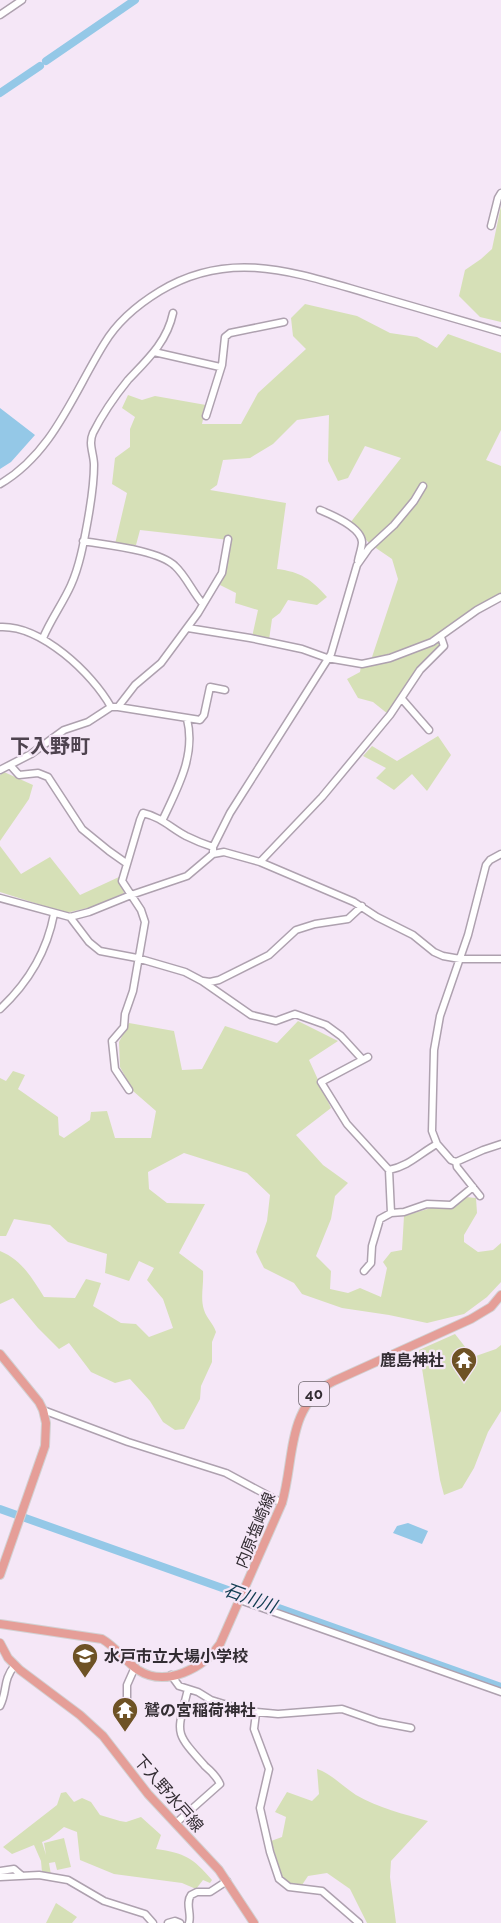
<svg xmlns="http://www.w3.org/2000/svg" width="501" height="1923" font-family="Raleway,'Noto Sans JP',sans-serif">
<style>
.green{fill:#d6e0b7}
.water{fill:#94c8e7}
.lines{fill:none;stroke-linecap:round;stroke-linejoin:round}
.river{stroke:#94c8e7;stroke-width:8}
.minor-casing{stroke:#aea1af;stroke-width:9}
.major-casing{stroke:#d2d1d2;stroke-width:10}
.minor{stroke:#fff;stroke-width:6}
.major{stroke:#e59e98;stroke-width:8}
.labels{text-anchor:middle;stroke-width:4.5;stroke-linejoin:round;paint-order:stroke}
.shield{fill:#f5e7f7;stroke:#6d656e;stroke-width:1.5}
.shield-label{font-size:15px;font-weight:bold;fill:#332d33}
.poi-label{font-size:16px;font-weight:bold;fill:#332d33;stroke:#f5e7f7;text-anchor:start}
.street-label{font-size:16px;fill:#332d33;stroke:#f5e7f7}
.water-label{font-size:18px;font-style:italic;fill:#0f3b50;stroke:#f5e7f7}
.quarter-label{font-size:20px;font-weight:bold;fill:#4e434f;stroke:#f5e7f7}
</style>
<rect width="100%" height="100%" fill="#f5e7f7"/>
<path class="green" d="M501 206V322L480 317 459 296 465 270 481 259 492 249Z
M305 304 357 316 390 333 417 337 437 348 448 334 501 353V430L486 460 501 466V593L432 639 371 660 398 579 392 559 370 544 350 523 401 458 365 446 348 478 338 481 328 461 329 415 297 420 273 444 250 458 223 460 217 485 210 490 286 503 277 569C301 572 311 579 327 597L317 605 288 600 280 613 272 619 269 640 252 637 258 610 235 603 236 593 220 585 227 563 229 540 140 530 136 545 115 544 127 493 112 484 115 458 130 447V429L135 417 122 408 128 395 142 400 155 396 206 405 202 424H241L258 393 306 349 293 336 291 318Z
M439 640 441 646 414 673 388 714 373 702 358 698 347 679 360 672 361 666 379 664Z
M438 736 451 755 427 791 412 774 394 790 376 778 386 768 363 756 372 746 397 761Z
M4 772 33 785 29 799 0 841V775Z
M0 846 21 874 50 857 80 895 119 877 124 893 92 907 66 913 0 892Z
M298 1021 338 1041 309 1060 331 1108 296 1135 323 1165 348 1183 335 1196 331 1219 316 1256 331 1271 330 1289 348 1293 360 1288 381 1297 387 1268 383 1262 391 1252 402 1250 404 1216 431 1208 451 1207 466 1197 476 1198 477 1213 464 1235V1242L478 1252 493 1250 501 1243V1282L487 1297 464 1314 427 1323 389 1315 342 1308 302 1294 294 1283 264 1268 256 1252 267 1221 270 1195 247 1173 184 1153 148 1172 149 1189 167 1203 205 1204 179 1253 203 1271C204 1284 200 1298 204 1310 207 1319 213 1323 216 1332L212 1342V1362L201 1386 200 1399 184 1429 175 1430 163 1422 150 1401 130 1379 115 1383 91 1372 69 1343 59 1349 38 1328 13 1298 0 1304V1251C22 1260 32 1278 44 1297L75 1298 86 1279 101 1283 93 1306 121 1323 136 1324 149 1337 173 1328 163 1299 147 1280 154 1268 139 1261 129 1281 105 1273 107 1254 68 1242 50 1225 14 1219 6 1236H0V1078L6 1081 13 1071 25 1075 18 1089 58 1117 59 1135 64 1138 90 1120 91 1112 107 1111 115 1138H151L156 1111 133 1091 120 1067 119 1042 129 1023 174 1031 182 1070 202 1069 225 1026 277 1043Z
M455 1334 473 1357 496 1349 501 1345V1411L488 1432 474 1468 462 1488 444 1495 440 1480 419 1350Z
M317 1769C332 1774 342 1786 356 1795 378 1808 404 1814 428 1821L391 1861 390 1877 396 1923H367L350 1889 327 1873 308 1876 302 1885 284 1883 271 1841 282 1837 286 1817 275 1812 287 1792 312 1801 319 1794Z
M66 1792 74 1802 82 1798 91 1802 100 1815 120 1821 126 1822 141 1817 161 1835 156 1849C185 1853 193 1858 212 1880L210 1883 203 1880 196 1889 182 1883 114 1874 80 1860 77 1832 64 1827 49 1839 42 1842 46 1855 44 1843 64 1838 71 1867 57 1870 55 1862 49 1863 51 1875 42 1872 41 1861 34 1845 12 1854 3 1847 57 1805 61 1793Z
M56 1903 77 1917 72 1923H46Z"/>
<path class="water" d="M0 408 35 435 11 462 0 469Z
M408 1523 428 1531 422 1544 393 1533 397 1526Z"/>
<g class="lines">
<path class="river" d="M46 61 135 0
M0 93 40 66
M0 1509 501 1687"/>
<g class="minor-casing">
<path id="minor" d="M0 15 22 0
M491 226 498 198 501 193
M154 352 220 367
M206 416 222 365 225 337 230 333 284 322
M0 484C53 453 73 394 104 344 117 322 137 305 160 291 231 248 296 273 370 294 414 307 457 319 501 332
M320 510C332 515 361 527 362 542 362 548 359 555 358 561
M83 541C106 545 159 550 175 566 186 576 193 593 203 604
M0 627C41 625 92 673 111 707
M188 628 250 638 302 649 327 658 362 664 390 658 432 642 477 610 501 597
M43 638C51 619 63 603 71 585 80 565 84 541 88 519 91 502 94 482 94 465 94 454 88 444 93 433 102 415 115 396 128 380 147 360 167 342 173 313
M402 699 429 730
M118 707 135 685 161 663 198 613 222 573 228 539
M10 765 19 775 38 773 48 777 82 829 109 851 126 863
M0 770 31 754 64 730 88 722 111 707H118L200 720 204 715 210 687 225 690
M163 819C178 787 196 755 187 719
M213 854V847L230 813 331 654 357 565 369 548 394 525 414 501 423 486
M501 854 490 860 486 865 468 935 440 1016 434 1050 432 1131 437 1144 451 1160 456 1162 483 1150 501 1144
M260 862 322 797 390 715 420 670 444 646 441 637
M0 898 70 917 89 912 131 895 187 876 213 854 224 852 260 862 354 902 377 917 413 935 434 952 443 956 460 959H501
M70 917 89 942 100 951 137 958 185 972 202 981 251 1015 276 1021 295 1014 326 1025 341 1036 362 1059
M203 981 210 982 219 980 269 955 296 930 315 924 348 919 362 906
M0 1009C28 983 47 951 54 914
M129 1090 115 1069 112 1041 124 1027 125 1014 133 991 145 922 141 910 122 881 140 820 143 813C161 817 171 828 186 836 194 840 204 844 213 847
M456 1162 457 1167 480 1196
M389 1170C409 1166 419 1154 437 1144
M391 1213 404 1212 427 1204 451 1205 473 1187
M364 1271 371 1263 372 1246 380 1219 391 1213 389 1170 347 1124 321 1082 368 1057
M43 1410 128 1442 226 1473 282 1503
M240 1600 501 1692
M171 1675 179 1686 198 1692 211 1700 247 1711 278 1714 342 1709 379 1722 411 1728
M127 1702V1685L135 1667
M0 1706C8 1690 2 1681 15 1665
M256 1713 254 1729 269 1769 260 1808 270 1852 279 1879 289 1887 322 1891 359 1923
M176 1823 220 1784C217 1777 211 1771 205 1766 173 1730 177 1735 188 1689
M0 1871 14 1869 21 1875
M0 1877 39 1875 68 1880 104 1901 145 1914 153 1923
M168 1923 175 1921 180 1923
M189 1923C192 1914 185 1903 191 1895L197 1892H210L227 1881"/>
</g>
<g class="major-casing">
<path id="major" d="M0 1354 39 1402 43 1410 46 1423 45 1446 0 1575
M0 1624 102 1639C116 1647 125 1661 138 1670 166 1688 204 1668 220 1644L282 1503C295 1458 286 1405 334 1381L471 1319 491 1307 501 1295
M0 1643 8 1658 20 1670 80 1715 103 1736 148 1794 219 1870 254 1923"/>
</g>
<use href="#minor" class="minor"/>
<use href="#major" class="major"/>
</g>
<defs>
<g id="temple-pin" transform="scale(1.35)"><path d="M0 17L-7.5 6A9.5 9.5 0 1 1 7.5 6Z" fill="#6e5225" stroke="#f5e7f7"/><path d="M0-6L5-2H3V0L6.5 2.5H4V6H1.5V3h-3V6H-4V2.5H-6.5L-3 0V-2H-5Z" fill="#fff"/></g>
<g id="school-pin" transform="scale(1.35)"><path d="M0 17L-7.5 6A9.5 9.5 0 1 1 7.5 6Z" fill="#6e5225" stroke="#f5e7f7"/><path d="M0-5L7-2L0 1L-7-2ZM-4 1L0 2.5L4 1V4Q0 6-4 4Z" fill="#fff"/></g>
</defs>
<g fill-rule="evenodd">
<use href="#temple-pin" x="464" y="1360"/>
<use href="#school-pin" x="85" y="1656"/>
<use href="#temple-pin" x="125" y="1710"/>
</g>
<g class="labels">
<rect class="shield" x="299" y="1382" width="30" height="24" rx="4.5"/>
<g class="shield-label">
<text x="314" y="1399">40</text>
</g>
<g class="poi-label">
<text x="444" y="1366" text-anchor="end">鹿島神社</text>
<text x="104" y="1662">水戸市立大場小学校</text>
<text x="144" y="1716">鷲の宮稲荷神社</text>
</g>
<g class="street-label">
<text transform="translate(255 1530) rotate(-68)" y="6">内原塩崎線</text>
<text transform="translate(169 1793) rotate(49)" y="6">下入野水戸線</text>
</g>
<g class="water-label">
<text transform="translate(250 1598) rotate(20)" y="6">石川川</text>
</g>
<g class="quarter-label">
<text x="50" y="753">下入野町</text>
</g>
</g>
</svg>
